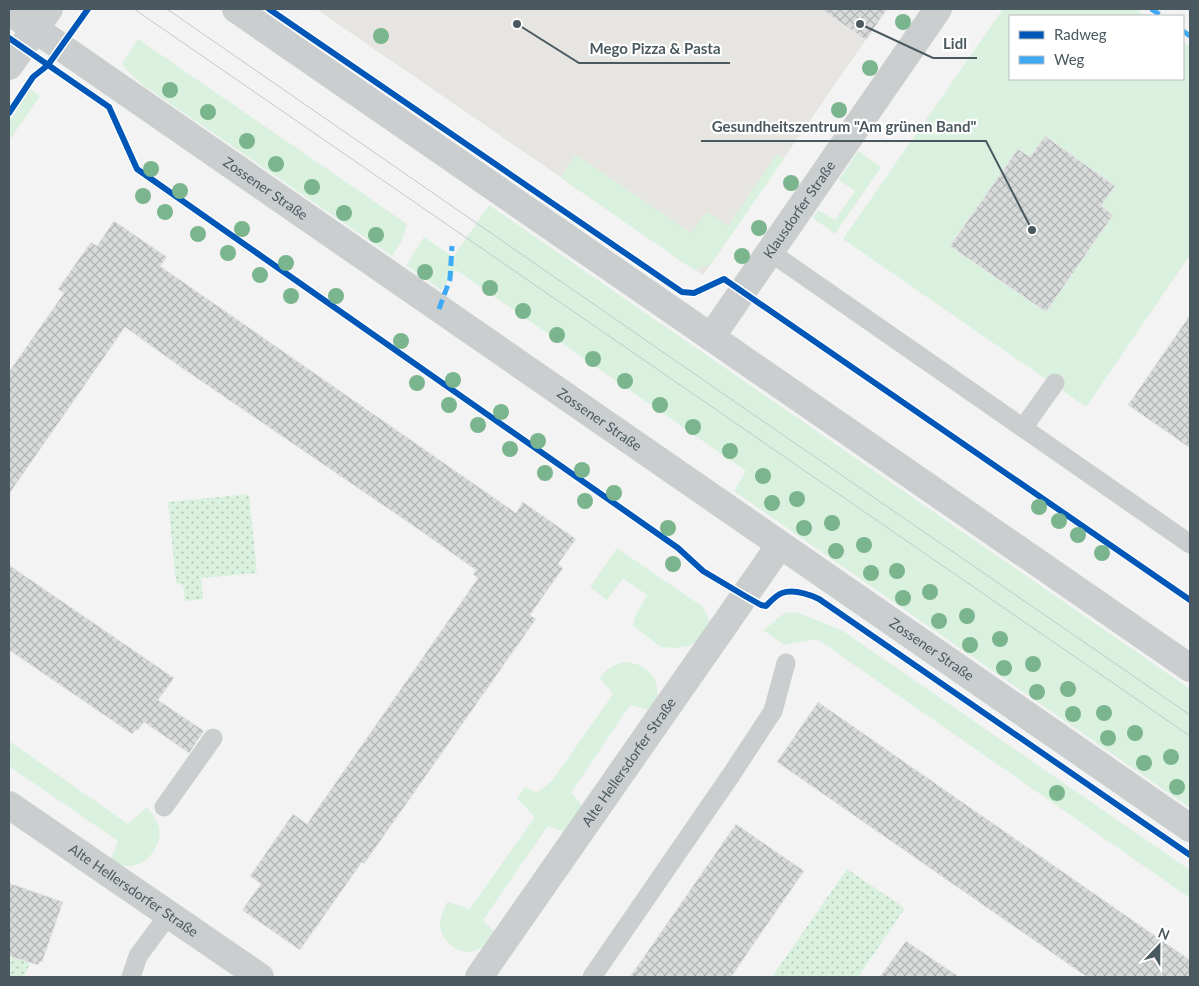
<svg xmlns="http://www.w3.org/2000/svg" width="1199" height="986" font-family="Lato,sans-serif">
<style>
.commercial{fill:#e7e5e2}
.grass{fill:#d9f1de}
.park{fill:url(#park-dots)}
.building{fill:url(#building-cross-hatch);stroke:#e4e5e6}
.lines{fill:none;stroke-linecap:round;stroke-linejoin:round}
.service{stroke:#cacecf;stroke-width:19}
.minor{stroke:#cacecf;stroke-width:28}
.tertiary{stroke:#cacecf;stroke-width:28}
.tram{stroke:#c6c8ca;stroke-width:1}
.quiet{stroke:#3fa9f5;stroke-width:5;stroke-dasharray:10 5;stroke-linecap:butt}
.cycleway-casing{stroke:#fff;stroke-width:9}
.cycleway{stroke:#0057b8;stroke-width:6}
.tree{fill:#7bb58e}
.labels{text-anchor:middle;stroke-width:4.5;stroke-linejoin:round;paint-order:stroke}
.street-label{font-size:14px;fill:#4a5960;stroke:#fff}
.leader{fill:none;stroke:#4a5960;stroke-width:2}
.callout-dot{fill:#4a5960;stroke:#fff;stroke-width:2}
.callout-label{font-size:15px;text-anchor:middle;font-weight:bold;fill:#4a5960;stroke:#fff;stroke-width:4.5;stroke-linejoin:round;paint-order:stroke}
</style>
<defs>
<pattern id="park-dots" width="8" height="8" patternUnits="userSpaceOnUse" patternTransform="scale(1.25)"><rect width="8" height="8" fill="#d9f1de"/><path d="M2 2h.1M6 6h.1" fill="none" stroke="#b2c6b7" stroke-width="1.8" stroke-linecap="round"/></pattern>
<pattern id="building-cross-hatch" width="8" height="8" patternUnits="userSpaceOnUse" patternTransform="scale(1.25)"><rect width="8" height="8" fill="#d9dbdb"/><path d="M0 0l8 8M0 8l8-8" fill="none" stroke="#b2b5b5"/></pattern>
</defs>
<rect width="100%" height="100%" fill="#f3f3f3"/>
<path class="commercial" d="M316 9H887L703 275Z"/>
<path class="grass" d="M1003 9H1135L1146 16H1010V79H1183V42L1190 47V255L1086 407 843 239Z
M138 39 407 224 401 242 392 256 143 85C135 78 128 72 122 64Z
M30 89 40 96 9 141V120Z
M858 151 881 167 835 234 813 218 818 210 835 220 855 191 839 180Z
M575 154 691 233 707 212 728 226 777 154 784 159 711 264 694 270 561 178Z
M489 205 1190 689V808L734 491 746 471 456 270 441 290 406 265 424 237 453 257Z
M617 548 703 607 710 622 702 638 690 646 675 648 661 647 633 626 635 617 647 595 623 578 607 600 590 587Z
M796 612 843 631 1190 870V898L817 639 784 645 763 630 785 613Z
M624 662C645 662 663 679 656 701 655 705 653 708 651 711L630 705 571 793 585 809 568 833 548 826 483 920 498 936C490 943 480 951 468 952 455 953 440 937 440 925 440 917 444 909 447 902L466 907 469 910 535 817 517 798 525 787 537 793 552 781 613 694 600 678C607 669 612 665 624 662Z
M9 741 128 824 147 807C151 813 157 820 159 827 162 843 151 860 136 865 127 868 118 864 110 860L118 841 9 766Z"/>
<path class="park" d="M249 494 257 573 201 578 203 599 185 601 183 585 176 583 168 502Z
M847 869 905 908 858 977H772Z
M13 952 21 960 30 963 24 977H9V964Z"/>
<path class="building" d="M821 9H887L866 40Z
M1045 136 1115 186 1101 206 1113 215 1046 312 950 246 1018 149 1030 157Z
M114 221 167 257 160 266 516 513 523 502 576 539 558 564 563 568 530 615 536 619 364 864 362 862 300 950 242 910 261 884 250 876 293 814 307 824 478 578 473 574 476 570 418 529 182 368 125 327 9 494V372L64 293 58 289 91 242 97 246Z
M1190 315V448L1128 405Z
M9 565 174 678 158 700 204 731 189 753 144 722 138 730H136L132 734 9 650Z
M818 702 1190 960V977H1087L777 762Z
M736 824 804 871 731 977H630Z
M9 883 63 902 42 962 40 961 38 965 9 956Z
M906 941 959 977H880Z"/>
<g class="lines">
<path class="service" d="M770 252 1190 544
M1023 428 1055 383
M164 807 213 738
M131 977 138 956 169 914
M592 977 731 775 773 711 786 663"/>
<g class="minor">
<path id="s1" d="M711 337 938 9"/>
<path id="s2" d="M9 805 260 977"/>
<path id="s3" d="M479 977 780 545"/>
</g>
<g class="tertiary">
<path d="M236 9 1190 668"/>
<path id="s4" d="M9 11 1190 828"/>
<path d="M9 66 49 9"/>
</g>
<path class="tram" d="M134 9 1190 736
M167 9 725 395 1190 715"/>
<path class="quiet" d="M1151 9 1162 16
M1183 31 1190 36
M439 309 450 279 452 246"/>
<g class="cycleway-casing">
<path id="cycleway" d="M269 9 682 292 694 293 724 279 1190 600
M9 38 109 107 137 169 678 548 703 571 745 596 761 605 766 606C770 602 776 595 782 593 794 589 808 594 819 599L1190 855
M9 113 33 77 48 65 88 9"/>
</g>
<use href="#cycleway" class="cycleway"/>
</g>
<g class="tree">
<circle cx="903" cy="22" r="8"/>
<circle cx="381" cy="36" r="8"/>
<circle cx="870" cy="68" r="8"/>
<circle cx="170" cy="90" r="8"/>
<circle cx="839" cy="110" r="8"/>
<circle cx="208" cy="112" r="8"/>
<circle cx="247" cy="141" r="8"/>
<circle cx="276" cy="164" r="8"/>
<circle cx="151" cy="169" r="8"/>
<circle cx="791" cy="183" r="8"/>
<circle cx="312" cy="187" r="8"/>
<circle cx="180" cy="191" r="8"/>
<circle cx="143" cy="196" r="8"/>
<circle cx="165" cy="212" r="8"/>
<circle cx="344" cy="213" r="8"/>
<circle cx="759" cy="228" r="8"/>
<circle cx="242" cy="229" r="8"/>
<circle cx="198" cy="234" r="8"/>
<circle cx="376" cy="235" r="8"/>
<circle cx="228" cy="253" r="8"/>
<circle cx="742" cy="256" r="8"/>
<circle cx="286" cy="263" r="8"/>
<circle cx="425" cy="272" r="8"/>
<circle cx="260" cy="275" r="8"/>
<circle cx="490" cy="288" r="8"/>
<circle cx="291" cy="296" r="8"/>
<circle cx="336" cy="296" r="8"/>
<circle cx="523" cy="311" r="8"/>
<circle cx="557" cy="335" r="8"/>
<circle cx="401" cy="341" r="8"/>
<circle cx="593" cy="359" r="8"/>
<circle cx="453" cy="380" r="8"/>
<circle cx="625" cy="381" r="8"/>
<circle cx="417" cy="383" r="8"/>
<circle cx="449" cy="405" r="8"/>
<circle cx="660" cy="405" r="8"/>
<circle cx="501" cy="412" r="8"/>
<circle cx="478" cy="425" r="8"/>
<circle cx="693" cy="427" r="8"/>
<circle cx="538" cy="441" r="8"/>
<circle cx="510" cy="449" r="8"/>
<circle cx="730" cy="451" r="8"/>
<circle cx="582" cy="470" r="8"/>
<circle cx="545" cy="473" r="8"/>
<circle cx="763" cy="476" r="8"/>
<circle cx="614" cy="493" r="8"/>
<circle cx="797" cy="499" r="8"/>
<circle cx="585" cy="501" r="8"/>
<circle cx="772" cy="503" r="8"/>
<circle cx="1039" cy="507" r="8"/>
<circle cx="1059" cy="521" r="8"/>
<circle cx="832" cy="523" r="8"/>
<circle cx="668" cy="528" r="8"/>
<circle cx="804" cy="528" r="8"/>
<circle cx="1078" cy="535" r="8"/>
<circle cx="864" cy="545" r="8"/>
<circle cx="836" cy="551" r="8"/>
<circle cx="1102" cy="553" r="8"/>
<circle cx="673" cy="564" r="8"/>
<circle cx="897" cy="571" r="8"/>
<circle cx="871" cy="573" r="8"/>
<circle cx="930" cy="592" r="8"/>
<circle cx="903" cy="598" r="8"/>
<circle cx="967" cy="616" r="8"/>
<circle cx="939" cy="621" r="8"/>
<circle cx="1000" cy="639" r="8"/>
<circle cx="970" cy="645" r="8"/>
<circle cx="1033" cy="664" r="8"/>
<circle cx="1004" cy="668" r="8"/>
<circle cx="1068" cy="689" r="8"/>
<circle cx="1037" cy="692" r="8"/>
<circle cx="1104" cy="713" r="8"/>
<circle cx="1073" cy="714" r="8"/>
<circle cx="1135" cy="733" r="8"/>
<circle cx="1108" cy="738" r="8"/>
<circle cx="1171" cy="757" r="8"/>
<circle cx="1144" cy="763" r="8"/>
<circle cx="1177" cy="787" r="8"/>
<circle cx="1057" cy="793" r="8"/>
</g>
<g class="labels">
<g class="street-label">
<text dy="5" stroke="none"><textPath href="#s4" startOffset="312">Zossener Straße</textPath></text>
<text dy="5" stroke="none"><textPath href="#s1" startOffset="155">Klausdorfer Straße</textPath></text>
<text dy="5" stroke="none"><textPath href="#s4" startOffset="718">Zossener Straße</textPath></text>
<text dy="5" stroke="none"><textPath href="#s4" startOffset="1122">Zossener Straße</textPath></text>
<text dy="5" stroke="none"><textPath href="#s3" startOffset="262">Alte Hellersdorfer Straße</textPath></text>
<text dy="5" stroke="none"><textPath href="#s2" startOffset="151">Alte Hellersdorfer Straße</textPath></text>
</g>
</g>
<path class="leader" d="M860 24L933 58H977M517 24L579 63H730M1032 230L986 141H701"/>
<g class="callout-dot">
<circle cx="860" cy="24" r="5"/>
<circle cx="517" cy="24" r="5"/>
<circle cx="1032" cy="230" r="5"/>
</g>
<g class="callout-label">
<text x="955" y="49">Lidl</text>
<text x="655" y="54">Mego Pizza &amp; Pasta</text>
<text x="844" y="132">Gesundheitszentrum "Am grünen Band"</text>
</g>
<rect width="1199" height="986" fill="none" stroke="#4a5960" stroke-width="20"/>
<rect x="1009" y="15" width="175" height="65" fill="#ffffff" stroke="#b7bdbf"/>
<rect x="1019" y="31" width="25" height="8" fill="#0057b8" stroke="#b7bdbf"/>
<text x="1054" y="40" font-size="15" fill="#4a5960">Radweg</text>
<rect x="1019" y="56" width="25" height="8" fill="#3fa9f5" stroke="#b7bdbf"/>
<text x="1054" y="65" font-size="15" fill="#4a5960">Weg</text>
<g transform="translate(1159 946) rotate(22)" stroke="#ffffff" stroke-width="4" paint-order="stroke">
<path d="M0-4L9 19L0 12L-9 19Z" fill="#4a5960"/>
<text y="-8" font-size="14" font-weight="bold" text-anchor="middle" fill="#4a5960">N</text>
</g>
</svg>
